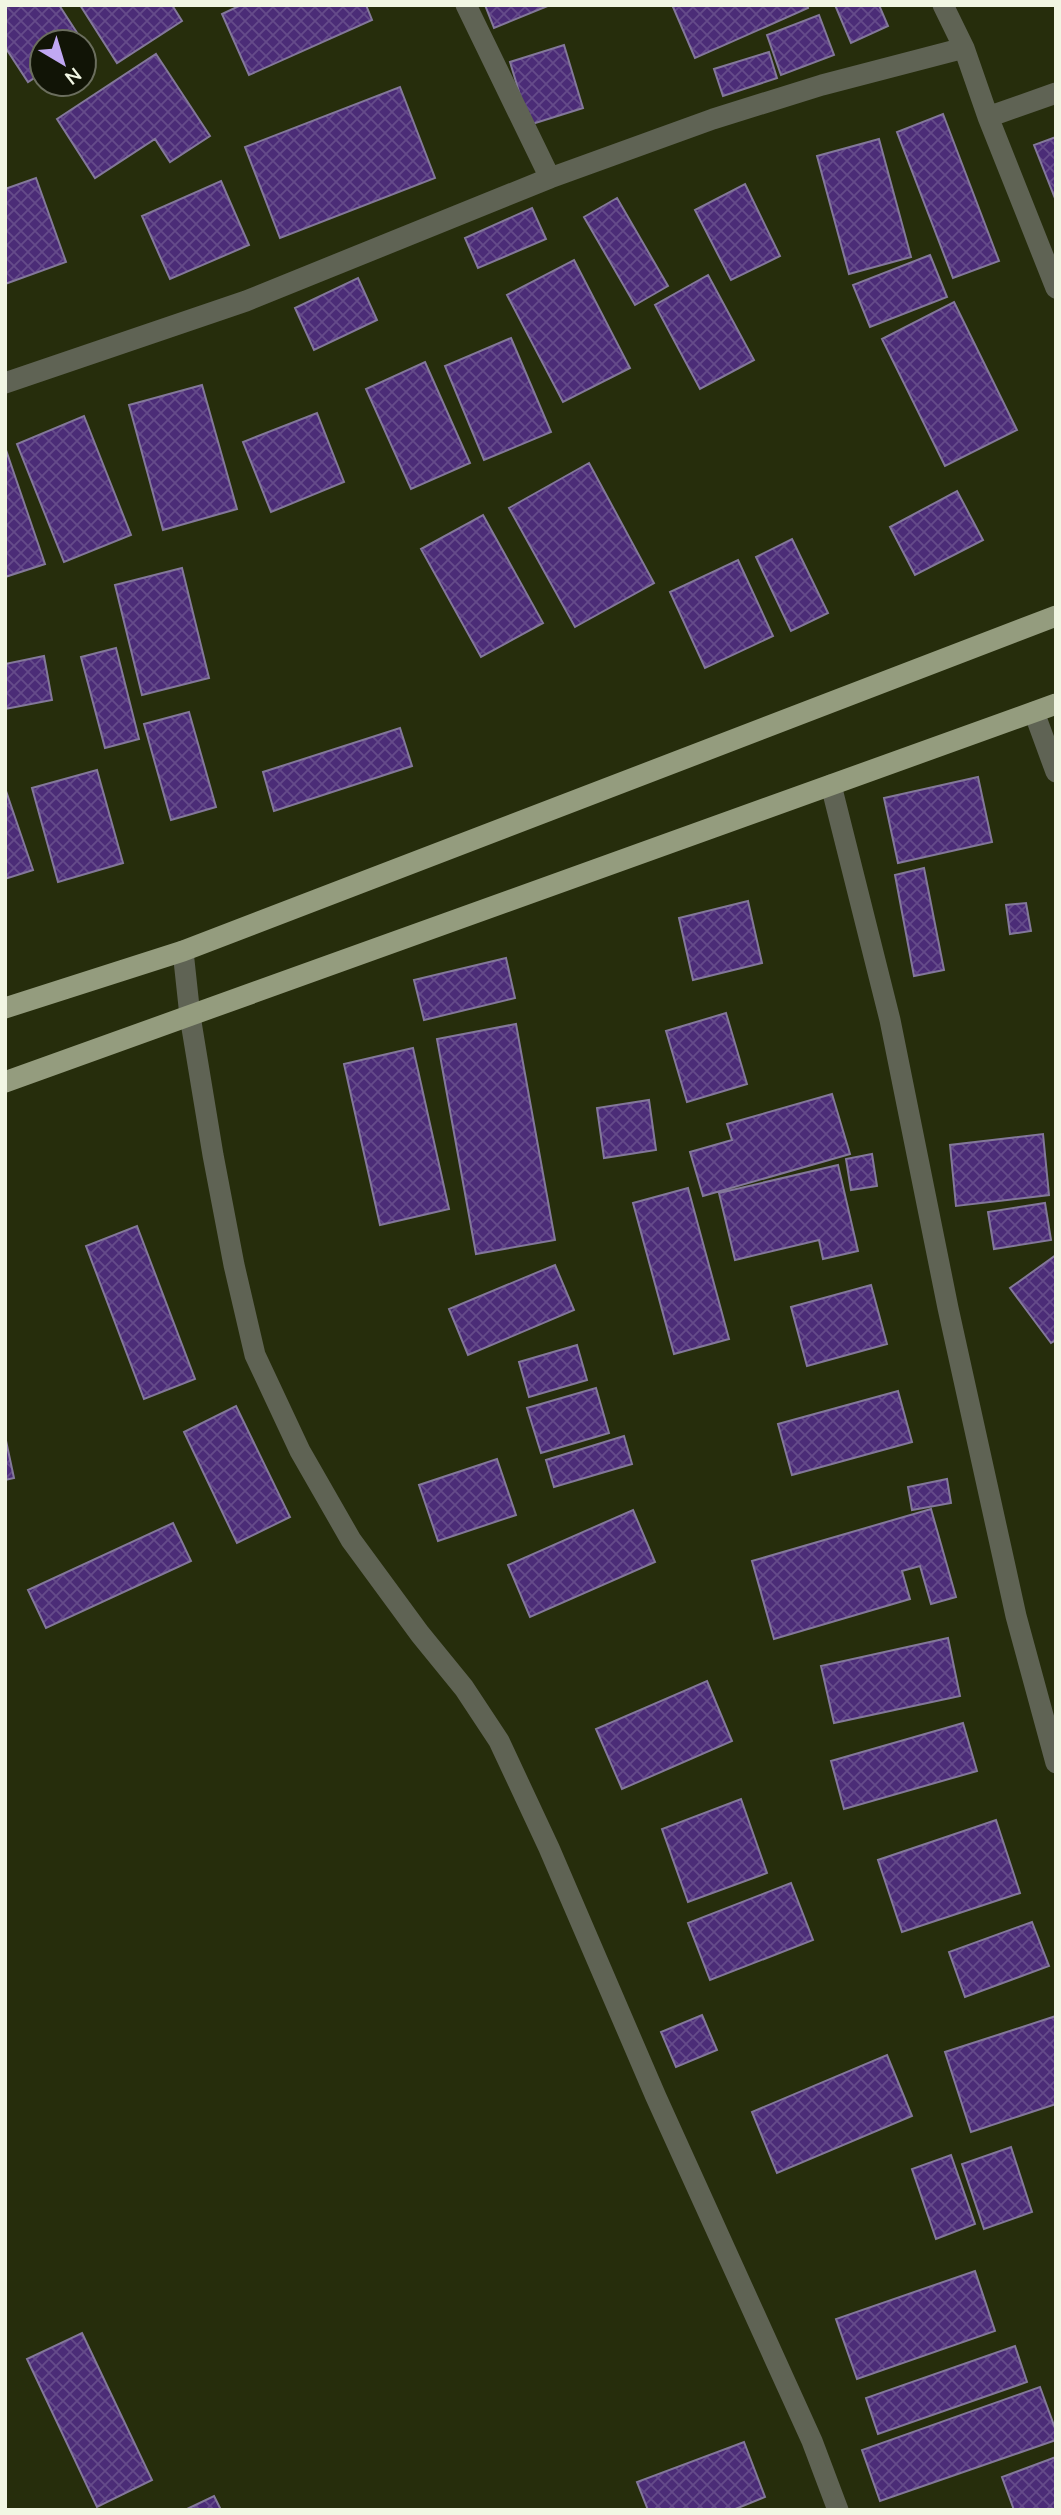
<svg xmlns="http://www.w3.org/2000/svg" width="1061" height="2515" font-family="Mulish,sans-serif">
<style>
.building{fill:url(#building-cross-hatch);stroke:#83789a;stroke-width:2}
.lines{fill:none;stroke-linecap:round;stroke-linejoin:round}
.street{stroke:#5f6354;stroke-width:21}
.primary{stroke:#949c7e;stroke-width:21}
</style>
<defs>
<pattern id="building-cross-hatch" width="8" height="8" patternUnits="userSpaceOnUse" patternTransform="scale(1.75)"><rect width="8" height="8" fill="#4b2c77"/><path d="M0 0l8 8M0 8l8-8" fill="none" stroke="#654b8a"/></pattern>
</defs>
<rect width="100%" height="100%" fill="#262d0c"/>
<path class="building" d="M5 5H59L83 42H42V73L28 82 5 47Z
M80 5H172L182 21 117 63Z
M241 5H366L372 20 249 75 222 14Z
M485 5H550L494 28Z
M677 5H807L808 8 695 58 673 7Z
M835 5H879L888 26 851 43Z
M819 15 834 55 781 75 767 35Z
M564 45 583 108 529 125 510 62Z
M769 52 777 78 723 96 714 69Z
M156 54 210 136 170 162 155 139 95 178 57 119Z
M400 87 435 178 280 238 245 147Z
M943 114 999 261 953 278 897 132Z
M1056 137V201L1034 145Z
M879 139 911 257 849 274 817 156Z
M36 178 66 262 5 284V189Z
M221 181 249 245 170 279 142 216Z
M745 184 780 256 731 280 695 210Z
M617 198 668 286 635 305 584 217Z
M532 208 546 239 478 268 465 238Z
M930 255 947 297 870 327 853 285Z
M574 260 630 368 563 402 507 295Z
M708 275 754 360 700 389 655 305Z
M358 278 377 320 314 350 295 308Z
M954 302 1017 430 945 466 882 339Z
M511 338 551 432 484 460 445 366Z
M425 362 470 463 411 489 366 389Z
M202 385 237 509 163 530 129 405Z
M317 413 344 482 271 512 243 442Z
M84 416 131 535 64 562 17 444Z
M5 447 45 564 5 577Z
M589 463 654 583 575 627 509 508Z
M957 491 983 540 915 575 890 527Z
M483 515 543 623 481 657 421 549Z
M792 539 828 613 791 631 756 557Z
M738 560 773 636 705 668 670 592Z
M182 568 209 678 142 695 115 585Z
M116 648 139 739 105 748 81 657Z
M44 656 52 700 5 709V664Z
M189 712 216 807 171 820 144 724Z
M400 728 412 766 274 811 263 772Z
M97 770 123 863 58 882 32 788Z
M978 777 992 842 898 863 884 798Z
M5 788 33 870 5 879Z
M924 868 944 970 914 976 895 875Z
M748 901 762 963 693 980 679 918Z
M1026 903 1031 931 1010 934 1006 905Z
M506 958 515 998 424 1020 414 980Z
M726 1013 747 1084 687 1102 666 1031Z
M516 1024 555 1240 476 1254 437 1039Z
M413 1048 449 1209 380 1225 344 1064Z
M832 1094 850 1154 703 1196 690 1152 732 1140 727 1124Z
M649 1100 656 1150 604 1158 597 1108Z
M1043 1134 1049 1195 956 1206 950 1145Z
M872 1154 877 1186 851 1190 846 1159Z
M838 1165 858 1251 823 1259 819 1240 735 1260 719 1193Z
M688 1188 729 1339 674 1354 633 1203Z
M1045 1203 1051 1240 994 1249 988 1212Z
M137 1226 195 1379 144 1399 86 1246Z
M1056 1255V1340L1051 1343 1010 1288Z
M555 1265 574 1310 468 1355 449 1309Z
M871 1285 887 1344 807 1366 791 1307Z
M577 1345 587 1380 529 1397 519 1362Z
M596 1388 609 1433 541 1453 527 1408Z
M898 1391 912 1442 792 1475 778 1424Z
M236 1406 290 1517 237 1543 184 1432Z
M5 1436 14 1478 5 1480Z
M624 1436 632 1464 554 1487 546 1460Z
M497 1459 516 1515 438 1541 419 1485Z
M947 1479 951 1503 912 1510 908 1487Z
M931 1509 956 1597 931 1604 920 1566 902 1571 910 1599 774 1639 752 1561Z
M633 1510 655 1562 530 1617 508 1565Z
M173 1523 191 1561 46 1628 28 1590Z
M948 1638 960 1696 834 1723 821 1666Z
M707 1681 732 1741 622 1789 596 1729Z
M963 1723 977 1771 844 1809 831 1761Z
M741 1799 767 1873 688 1902 662 1829Z
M996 1820 1020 1893 902 1932 878 1860Z
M791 1883 813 1940 710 1980 688 1923Z
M1032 1922 1049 1966 965 1997 949 1952Z
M702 2015 717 2050 676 2067 661 2032Z
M1056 2016V2104L971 2132 945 2052Z
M887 2055 912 2116 777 2173 752 2112Z
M1011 2147 1032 2212 984 2229 962 2164Z
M951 2155 975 2224 936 2239 912 2169Z
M975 2271 995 2331 857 2379 836 2319Z
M82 2333 152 2480 97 2507 27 2359Z
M1015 2346 1027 2382 878 2434 866 2398Z
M1040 2387 1056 2431V2440L880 2501 862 2450Z
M744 2442 765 2497 733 2510H648L637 2482Z
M1056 2457V2510H1014L1002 2477Z
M214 2496 221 2510H185Z"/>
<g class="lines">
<path class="street" d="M466 5 550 178
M943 5 964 48 988 117 1056 288
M988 117 1056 93
M5 383 246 301 550 178 713 119 822 85 964 48
M1034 712 1056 772
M831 785 890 1020 948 1308 1016 1616 1056 1763
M183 951 190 1016 213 1155 234 1265 255 1355 300 1451 351 1540 420 1634 464 1688 499 1741 549 1848 656 2097 812 2441 838 2510"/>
<path class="primary" d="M5 1008 183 951 1056 616
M5 1082 1056 704"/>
</g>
<rect width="1061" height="2515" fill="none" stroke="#f1f6e3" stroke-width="14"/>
<g transform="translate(63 63) rotate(142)"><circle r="33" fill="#111406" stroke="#6b6e5e" stroke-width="2"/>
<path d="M0-5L12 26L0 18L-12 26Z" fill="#c1a8f3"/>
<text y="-10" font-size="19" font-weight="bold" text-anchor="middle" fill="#f1f6e3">N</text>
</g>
</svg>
